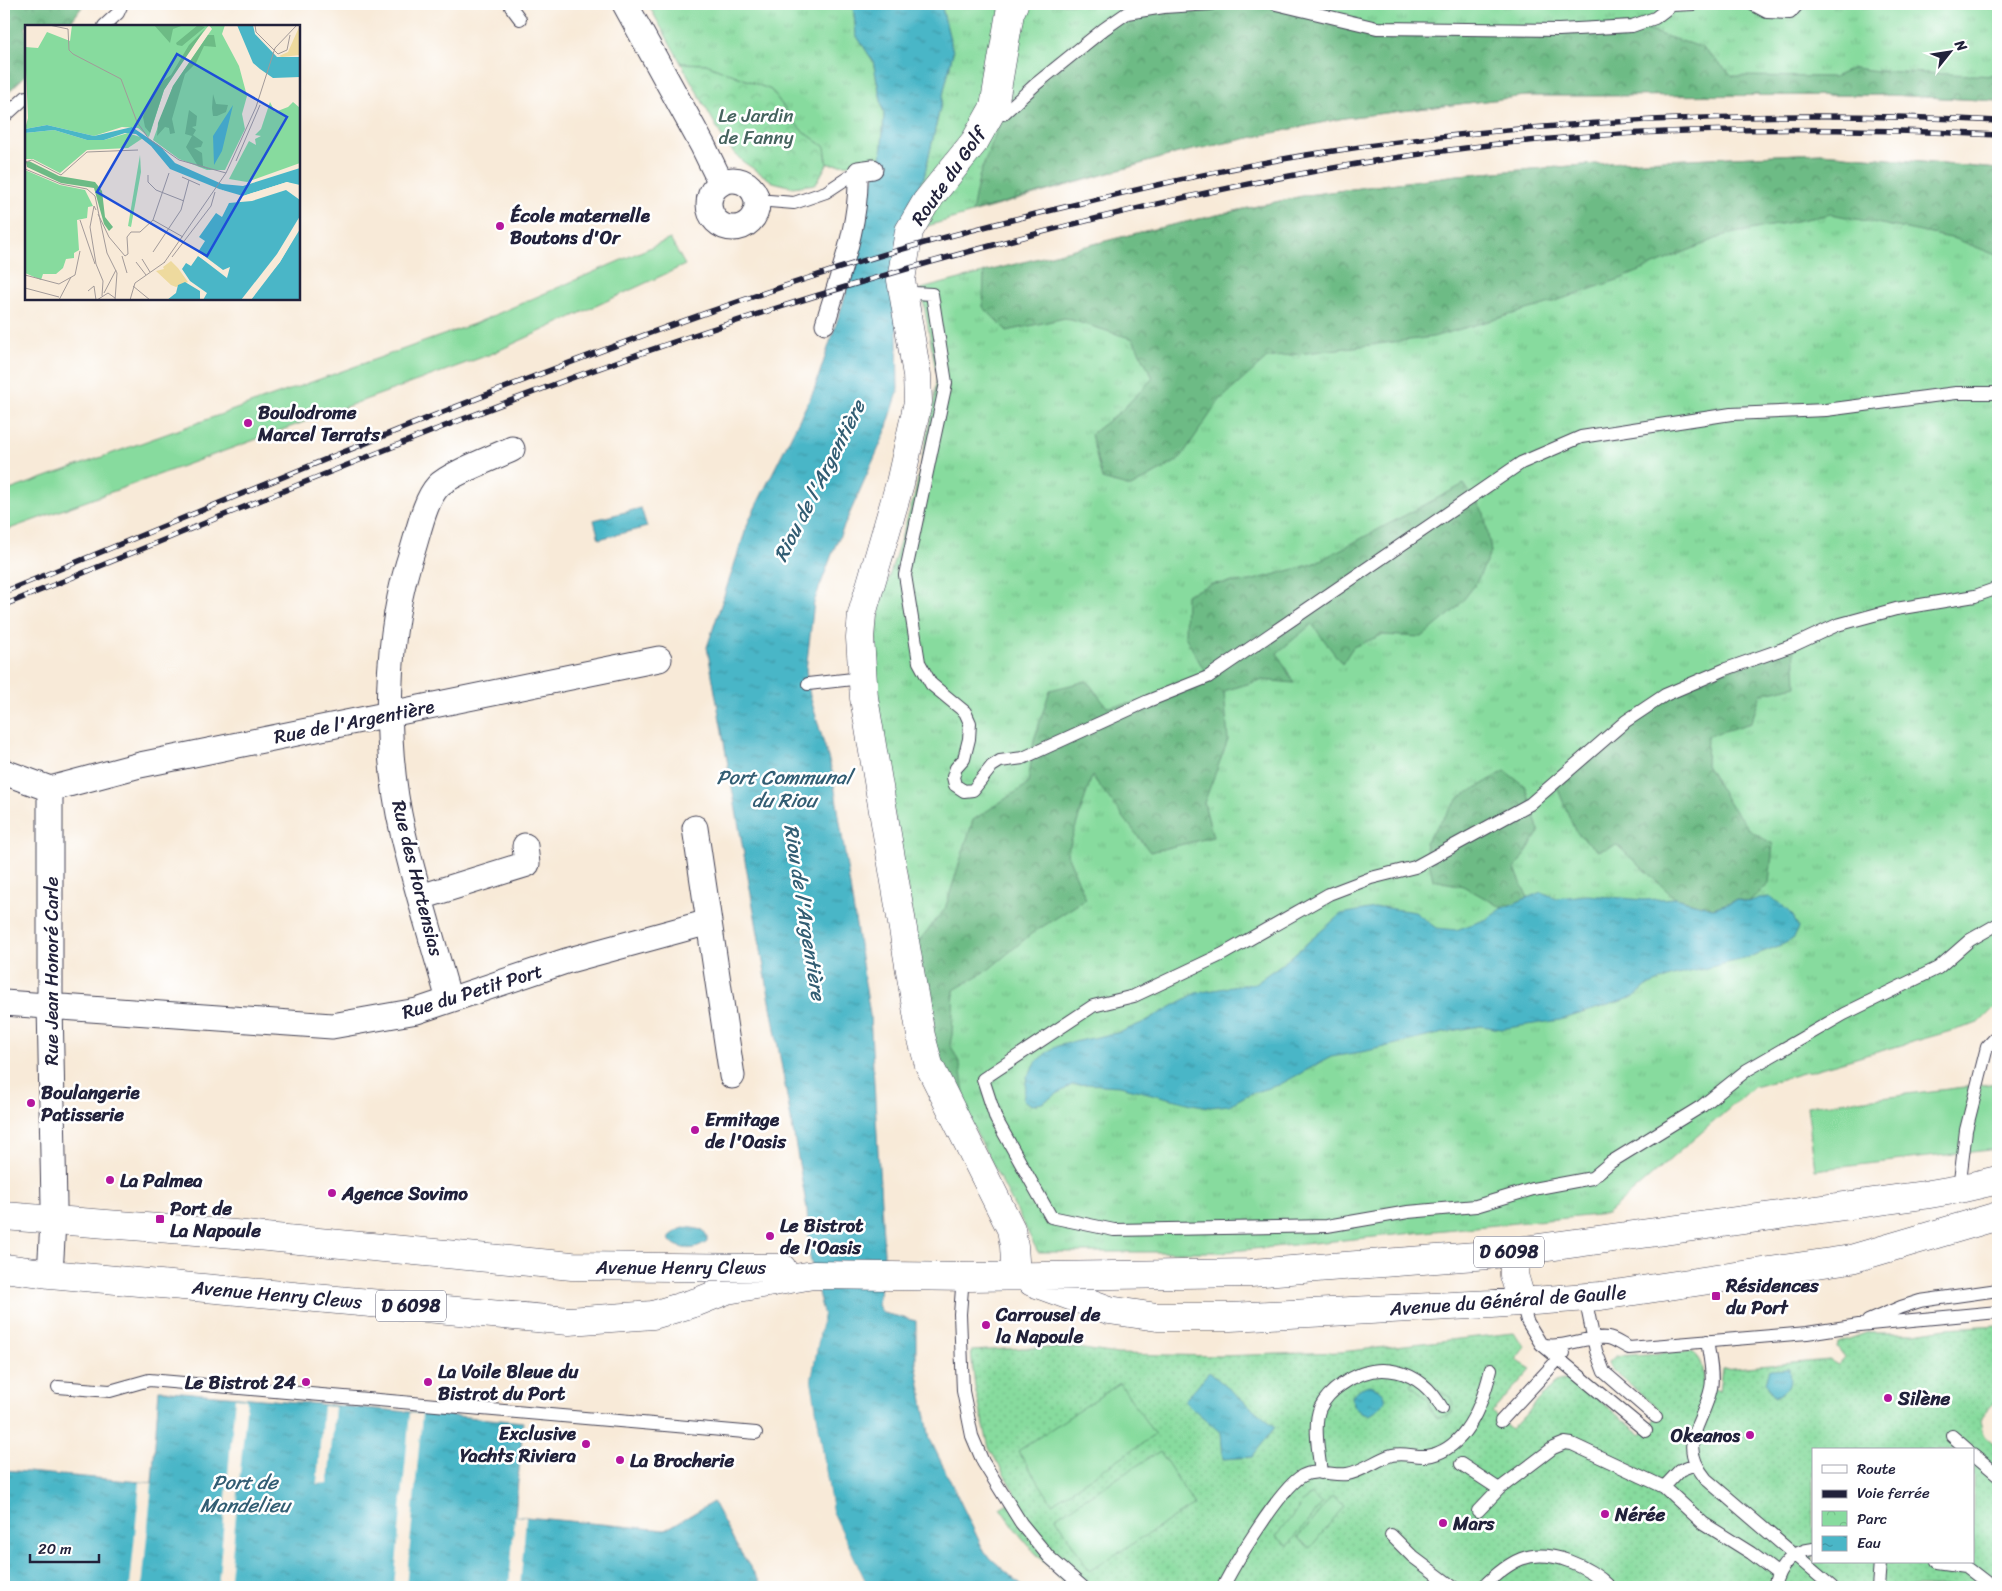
<svg xmlns="http://www.w3.org/2000/svg" width="2002" height="1591" font-family="Sriracha,sans-serif">
<style>
.grass{fill:url(#grass-tufts);stroke:#547e6c}
.forest{fill:url(#forest-crowns);stroke:#486e60}
.park{fill:url(#park-crowns);stroke:#547e6c}
.garden{fill:url(#garden-dots);stroke:#547e6c;fill-rule:evenodd}
.pitch{fill:#87db9e;stroke:#547e6c}
.water{fill:url(#water-ripples);stroke:#366c81}
.pier{fill:#f8ead8}
.lines{fill:none;stroke-linecap:round;stroke-linejoin:round}
.service-casing{stroke:#424053;stroke-width:14}
.pedestrian-casing{stroke:#424053;stroke-width:21}
.minor-casing{stroke:#424053;stroke-width:27}
.tertiary-casing{stroke:#424053;stroke-width:29}
.primary-casing{stroke:#424053;stroke-width:29}
.service{stroke:#fff;stroke-width:12}
.pedestrian{stroke:#fff;stroke-width:19}
.minor{stroke:#fff;stroke-width:25}
.tertiary{stroke:#fff;stroke-width:28}
.primary{stroke:#fff;stroke-width:28}
.rail-casing{stroke:#22223b;stroke-width:5.5}
.rail{stroke:#fff;stroke-width:4;stroke-dasharray:11;stroke-linecap:butt}
.poi-dot{fill:#b5179e;stroke:#fff;stroke-width:2}
.labels{text-anchor:middle;stroke-width:5;stroke-linejoin:round;paint-order:stroke}
.shield{fill:#fff;stroke:#646476;stroke-width:1}
.shield-label{font-size:18px;font-weight:bold;fill:#22223b}
.park-label{font-size:19px;fill:#45635e;stroke:#fff}
.street-label{font-size:19px;fill:#22223b;stroke:#fff}
.poi-label{font-size:19px;font-weight:bold;fill:#22223b;stroke:#fff;text-anchor:start}
.water-label{font-size:20px;font-style:italic;fill:#325d73;stroke:#fff}
.inset-road{fill:none;stroke:#a29a99;stroke-width:1}
.view{fill:#1d4ed8;fill-opacity:0.15;stroke:#1d4ed8;stroke-width:2.5}
.inset-edge{fill:none;stroke:#22223b;stroke-width:2.5}
</style>
<defs>
<pattern id="grass-tufts" width="24" height="20" patternUnits="userSpaceOnUse" patternTransform="scale(1.25)"><rect width="24" height="20" fill="#87db9e"/><path d="M3 7l-1-3M5 7V3M7 7l1-3M15 17l-1-3M17 17v-4M19 17l1-3" fill="none" stroke="#74bc89"/></pattern>
<pattern id="forest-crowns" width="20" height="18" patternUnits="userSpaceOnUse" patternTransform="scale(1.25)"><rect width="20" height="18" fill="#6dbb85"/><path d="M2 6a3 3 0 1 1 6 0M12 15a3 3 0 1 1 6 0" fill="none" stroke="#59986e"/></pattern>
<pattern id="park-crowns" width="20" height="18" patternUnits="userSpaceOnUse" patternTransform="scale(1.25)"><rect width="20" height="18" fill="#87db9e"/><path d="M2 6a3 3 0 1 1 6 0M12 15a3 3 0 1 1 6 0" fill="none" stroke="#74bc89"/></pattern>
<pattern id="garden-dots" width="8" height="8" patternUnits="userSpaceOnUse" patternTransform="scale(1.25)"><rect width="8" height="8" fill="#87db9e"/><path d="M2 2h.1M6 6h.1" fill="none" stroke="#74bc89" stroke-width="1.8" stroke-linecap="round"/></pattern>
<pattern id="water-ripples" width="26" height="14" patternUnits="userSpaceOnUse" patternTransform="scale(1.25)"><rect width="26" height="14" fill="#4ab6c7"/><path d="M2 4q2-2 4 0t4 0M15 11q2-2 4 0t4 0" fill="none" stroke="#3d94a3"/></pattern>
</defs>
<rect width="100%" height="100%" fill="#fff"/>
<filter id="ink" filterUnits="userSpaceOnUse"><feTurbulence type="fractalNoise" baseFrequency=".02" numOctaves="2"/><feDisplacementMap in="SourceGraphic" scale="10" xChannelSelector="R" yChannelSelector="G"/><feConvolveMatrix kernelMatrix="1 2 1 2 8 2 1 2 1" color-interpolation-filters="sRGB"/></filter>
<filter id="wash" filterUnits="userSpaceOnUse"><feTurbulence type="fractalNoise" baseFrequency=".0096" numOctaves="4" result="noise"/><feDisplacementMap in="SourceGraphic" scale="20" xChannelSelector="R" yChannelSelector="G"/><feGaussianBlur stdDeviation="1.12" result="paint"/><feColorMatrix in="noise" values="0 0 0 0 0 0 0 0 0 0 0 0 0 0 0 0 0 1.4 0 .05"/><feComposite in="paint" operator="in"/></filter>
<g filter="url(#wash)">
<rect width="100%" height="100%" fill="#f8ead8"/>
<path class="grass" d="M648 4H853L856 34 873 61 884 115 881 161 879 165 827 164 825 147 800 129 771 90 706 64 681 63Z
M941 4H1998V101L1890 95 1525 96 1344 118 1178 153 924 227 910 201 924 177 953 52Z
M1822 153 1998 169V1004L1979 1023 1754 1087 1607 1214 1222 1252H1038L937 1057 871 685 880 605 915 494 934 400 937 376 921 289 1141 232 1307 195 1458 175 1622 162Z"/>
<path class="forest" d="M4 4H84L68 26H26V75L4 96Z
M1211 4H1276L1377 28 1632 26 1701 47 1733 76 1834 77 1854 68 1878 71 1998 76V101L1890 95 1525 96 1344 118 1178 153 972 212 979 177 1003 114 1127 13Z
M1822 153 1998 169V256L1956 239 1831 214 1725 235 1623 278 1544 305 1433 337 1267 358 1219 401 1179 460 1131 487 1102 479 1091 434 1121 411 1153 378 1133 339 1065 318 1007 331 983 307 984 272 1141 232 1307 195 1458 175 1622 162Z
M1464 484 1484 513 1491 552 1475 585 1456 609 1422 637 1382 635 1353 647 1342 664 1312 624 1277 653 1294 683 1261 680 1224 691 1228 740 1204 803 1213 837 1150 852 1092 776 1067 854 1086 899 1031 934 988 970 954 990 952 1035 950 1044 960 1064 967 1115 937 1057 917 943 945 909 973 820 1028 784 1034 740 1050 690 1087 681 1107 707 1148 701 1208 677 1185 636 1186 595 1211 584 1250 581 1313 564Z
M1794 645 1796 686 1761 694 1751 723 1707 736 1706 765 1730 805 1752 832 1773 844 1769 884 1748 902 1737 900 1713 908 1675 898 1617 845 1598 851 1575 831 1555 782 1665 695Z
M1505 771 1526 787 1539 832 1515 869 1528 898 1503 908 1463 886 1433 880 1425 842 1460 797Z"/>
<path class="park" d="M681 63 706 64 771 90 800 129 825 147 827 164 816 184 792 187 773 182 742 161 726 144Z"/>
<path class="garden" d="M1998 1325V1398L1980 1419 1983 1434 1998 1447V1459L1996 1462 1998 1464V1587H1070C1043 1563 1020 1538 1000 1508L1017 1497 989 1448 975 1388 971 1351 1023 1348H1077L1117 1354 1219 1356 1340 1352 1513 1333 1526 1347 1516 1360 1531 1369 1492 1412 1511 1430 1554 1384C1564 1376 1575 1382 1584 1388L1642 1435 1661 1411 1610 1368 1608 1362 1616 1356 1691 1351C1703 1358 1704 1370 1704 1384L1719 1391 1722 1369 1829 1360 1838 1365 1845 1357 1837 1347 1838 1343 1866 1333H1915L1946 1328ZM1813 1450H1973V1562H1813Z"/>
<path class="pitch" d="M670 239 685 265 491 354 4 531V492L474 324Z
M1998 1083V1149L1815 1170 1807 1106Z
M1416 1375 1430 1382 1439 1392 1451 1397 1454 1404 1451 1414 1439 1418C1430 1415 1431 1409 1429 1400L1411 1385Z
M1120 1383 1155 1435 1052 1503 1018 1451Z
M1160 1451 1194 1505 1089 1571 1056 1517Z
M1310 1494 1322 1504 1288 1546 1276 1536Z
M1332 1496 1344 1506 1310 1548 1298 1538Z"/>
<path class="water" d="M853 4H941L953 52 924 177 910 201 901 235 897 329 898 392 884 436 834 549 814 602 806 670 810 696 832 771 870 1015 884 1253 878 1305 883 1313 916 1321V1363L930 1439 985 1553 1023 1587H868L832 1511 811 1380 823 1314 809 1253 807 1209 707 647 749 520 814 390 845 297 867 194 881 161 884 115 873 61 856 35Z
M641 508 647 527 599 539 594 520Z
M1541 892 1556 898 1588 895 1644 900 1675 898 1713 908 1737 900 1748 902 1759 898 1769 897 1780 903 1793 916 1798 928 1793 938 1784 944 1744 959 1673 976 1647 986 1634 997 1560 1020 1501 1029 1481 1026 1456 1030 1367 1051 1331 1057 1279 1085 1251 1093 1229 1105 1210 1107 1192 1104 1120 1086 1087 1084 1072 1085 1042 1103 1032 1105 1023 1100 1027 1077 1037 1061 1050 1050 1060 1045 1121 1032 1144 1022 1196 993 1255 983 1286 961 1341 914 1380 907 1415 912 1436 928 1456 930 1487 919 1503 908Z
M687 1227 703 1230 707 1236V1242C695 1251 682 1251 670 1241L669 1237 678 1230Z
M1789 1369C1791 1387 1790 1388 1774 1397L1766 1382 1770 1370Z
M1209 1372 1275 1427 1252 1457 1223 1459 1221 1433 1184 1401Z
M1369 1385C1392 1392 1389 1404 1370 1415L1361 1412 1353 1405 1352 1395 1361 1388Z
M159 1390 523 1422 515 1516 665 1530 713 1502 736 1545 763 1587H4V1470L152 1483Z"/>
<path class="pier" d="M817 1299H819L823 1314 811 1380 832 1511 868 1587H866L829 1511 809 1380 820 1314Z
M235 1398 247 1399 229 1587H218Z
M323 1406 335 1407 328 1483 317 1484Z
M410 1413 422 1414 406 1587H394Z
M140 1482 152 1483 142 1587H130Z
M515 1516 526 1517 520 1587H509Z"/>
</g>
<g filter="url(#ink)">
<g class="lines">
<g class="service-casing">
<path id="service" d="M511 4V7L520 19
M1276 4 1377 28 1559 30 1632 26 1655 18 1672 5 1693 4
M1752 4 1767 12 1790 13 1798 4
M104 26 118 13 122 4
M1003 114 1036 84 1104 29 1127 13 1164 7 1211 4
M4 117 26 97
M757 200 794 203 826 192 858 171
M904 295 914 293 932 294 946 383 905 575 919 662 931 684 965 712 970 723 969 739 964 759 956 768 953 777 955 785 964 791 973 790 992 766 1000 761 1023 758 1148 701 1208 677 1521 463 1581 437 1731 414 1826 410 1956 393H1998
M1998 588 1975 596 1896 609 1837 625 1794 645 1726 669 1665 695 1626 721 1530 804 1415 867 1371 878 1329 894 1223 954 1134 996 1093 1006 983 1079 996 1119 1051 1217 1114 1230 1327 1226 1408 1212 1476 1206 1533 1189 1592 1178 1611 1162 1702 1106 1747 1070 1844 1014 1938 968 1970 940 1998 924
M808 684 862 678
M1959 1189 1966 1130 1987 1047 1998 1035
M963 1276 960 1314 963 1391 972 1436 983 1462 1021 1523 1049 1557 1083 1587
M1585 1297 1596 1351 1604 1372 1656 1417
M1522 1302 1527 1321 1541 1344 1646 1431
M1868 1321 1901 1307 1920 1301 1998 1290
M1707 1341C1709 1354 1714 1376 1711 1388 1703 1426 1676 1442 1706 1479L1832 1587
M1541 1344C1564 1350 1585 1335 1608 1338 1615 1339 1622 1345 1629 1348L1807 1333 1859 1325 1998 1312
M58 1387 110 1391 149 1380 756 1433
M1501 1421 1564 1353
M1952 1436 1968 1450
M1973 1454 1998 1475
M1461 1464 1499 1489 1553 1448 1565 1443 1572 1444 1664 1487 1703 1523 1751 1553 1777 1573
M1321 1473C1319 1455 1313 1424 1320 1408 1325 1398 1332 1391 1341 1385 1378 1358 1420 1369 1442 1408
M1664 1487 1680 1470 1695 1464
M1478 1511 1499 1489
M1391 1535 1413 1557 1453 1587
M1937 1562 1965 1566 1987 1583
M1223 1587C1235 1563 1280 1489 1302 1476 1316 1468 1332 1476 1347 1474 1362 1472 1377 1459 1392 1455 1404 1452 1415 1457 1426 1456 1466 1451 1483 1402 1491 1369
M1483 1587C1494 1576 1506 1565 1521 1559 1550 1548 1589 1566 1610 1587
M1774 1587C1779 1567 1791 1551 1813 1549
M1878 1587 1880 1562"/>
</g>
<g class="pedestrian-casing">
<path id="pedestrian" d="M825 324C840 274 860 224 858 171L873 169"/>
</g>
<g class="minor-casing">
<path id="minor" d="M625 4 703 146 721 183
M709 204a24 24 0 1 1 48 0a24 24 0 1 1-48 0Z
M4 772 50 789
M50 789 140 765 659 659
M695 828 732 1076
M421 897 527 864 525 846
M449 1000C434 945 416 889 403 833 383 746 384 634 413 549 419 530 425 500 438 486 449 474 495 457 512 449
M4 1003 332 1026 417 1011 566 961 709 922
M50 1274 54 1205 50 1005V789"/>
</g>
<g class="tertiary-casing">
<path id="tertiary" d="M1014 4 1010 13 994 107 975 141 926 202 909 231 901 280 917 375 918 402 900 483 862 614 860 638 864 698 921 1036 929 1065 1011 1229 1014 1246 1016 1276"/>
</g>
<g class="primary-casing">
<path id="primary" d="M4 1216 235 1234 572 1266 782 1268
M1514 1251V1275L1522 1302
M4 1268 50 1274 569 1321 653 1315 697 1302 727 1290 813 1275 970 1277 1251 1273 1489 1255 1924 1195 1959 1189 1998 1180
M1032 1282 1109 1310 1157 1317H1230L1492 1304 1601 1296 1851 1259 1998 1216"/>
</g>
<use href="#service" class="service"/>
<use href="#pedestrian" class="pedestrian"/>
<use href="#minor" class="minor"/>
<use href="#tertiary" class="tertiary"/>
<use href="#primary" class="primary"/>
<g class="rail-casing">
<path id="rail" d="M4 592C273 482 541 365 818 275 900 248 985 226 1069 206 1150 186 1231 167 1313 154 1539 119 1770 109 1998 121
M4 605C161 542 318 475 476 414 644 349 816 292 990 246 1156 201 1319 165 1489 145 1657 126 1830 127 1998 135"/>
</g>
<use href="#rail" class="rail"/>
</g>
</g>
<g class="poi-dot">
<circle cx="500" cy="226" r="5"/>
<circle cx="248" cy="423" r="5"/>
<circle cx="31" cy="1103" r="5"/>
<circle cx="695" cy="1130" r="5"/>
<circle cx="110" cy="1180" r="5"/>
<circle cx="332" cy="1193" r="5"/>
<rect x="155" y="1214" width="10" height="10" rx="2.5"/>
<circle cx="770" cy="1236" r="5"/>
<rect x="1711" y="1291" width="10" height="10" rx="2.5"/>
<circle cx="986" cy="1325" r="5"/>
<circle cx="306" cy="1382" r="5"/>
<circle cx="428" cy="1382" r="5"/>
<circle cx="1888" cy="1398" r="5"/>
<circle cx="1750" cy="1435" r="5"/>
<circle cx="586" cy="1444" r="5"/>
<circle cx="620" cy="1460" r="5"/>
<circle cx="1605" cy="1514" r="5"/>
<circle cx="1443" cy="1523" r="5"/>
</g>
<g class="labels">
<g class="shield">
<rect x="1474" y="1236.5" width="70" height="31" rx="4"/>
<rect x="376" y="1290.5" width="70" height="31" rx="4"/>
</g>
<g class="shield-label">
<text x="1509" y="1258">D 6098</text>
<text x="411" y="1312">D 6098</text>
</g>
<g class="park-label">
<text x="756" y="122">Le Jardin<tspan x="756" dy="22">de Fanny</tspan></text>
</g>
<g class="street-label">
<text transform="translate(948 176) rotate(-55)" y="7">Route du Golf</text>
<text transform="translate(354 721) rotate(-11)" y="7">Rue de l'Argentière</text>
<text transform="translate(418 878) rotate(76)" y="7">Rue des Hortensias</text>
<text transform="translate(51 971) rotate(-90)" y="7">Rue Jean Honoré Carle</text>
<text transform="translate(472 991) rotate(-17)" y="7">Rue du Petit Port</text>
<text x="681" y="1274">Avenue Henry Clews</text>
<text transform="translate(277 1294) rotate(5)" y="7">Avenue Henry Clews</text>
<text transform="translate(1508 1300) rotate(-4)" y="7">Avenue du Général de Gaulle</text>
</g>
<g class="poi-label">
<text x="510" y="222">École maternelle<tspan x="510" dy="22">Boutons d'Or</tspan></text>
<text x="258" y="419">Boulodrome<tspan x="258" dy="22">Marcel Terrats</tspan></text>
<text x="41" y="1099">Boulangerie<tspan x="41" dy="22">Patisserie</tspan></text>
<text x="705" y="1126">Ermitage<tspan x="705" dy="22">de l'Oasis</tspan></text>
<text x="120" y="1187">La Palmea</text>
<text x="342" y="1200">Agence Sovimo</text>
<text x="170" y="1215">Port de<tspan x="170" dy="22">La Napoule</tspan></text>
<text x="780" y="1232">Le Bistrot<tspan x="780" dy="22">de l'Oasis</tspan></text>
<text x="1726" y="1292">Résidences<tspan x="1726" dy="22">du Port</tspan></text>
<text x="996" y="1321">Carrousel de<tspan x="996" dy="22">la Napoule</tspan></text>
<text x="438" y="1378">La Voile Bleue du<tspan x="438" dy="22">Bistrot du Port</tspan></text>
<text x="296" y="1389" text-anchor="end">Le Bistrot 24</text>
<text x="1898" y="1405">Silène</text>
<text x="576" y="1440" text-anchor="end">Exclusive<tspan x="576" dy="22">Yachts Riviera</tspan></text>
<text x="1740" y="1442" text-anchor="end">Okeanos</text>
<text x="630" y="1467">La Brocherie</text>
<text x="1615" y="1521">Nérée</text>
<text x="1453" y="1530">Mars</text>
</g>
<g class="water-label">
<text transform="translate(819 481) rotate(-63)" y="7">Riou de l'Argentière</text>
<text x="784" y="784">Port Communal<tspan x="784" dy="23">du Riou</tspan></text>
<text transform="translate(805 912) rotate(81)" y="7">Riou de l'Argentière</text>
<text x="245" y="1489">Port de<tspan x="245" dy="23">Mandelieu</tspan></text>
</g>
</g>
<g transform="translate(25 25)">
<rect width="275" height="275" fill="#f8ead8"/>
<path d="M47 0H200L197 9 214 41 222 71 217 89 220 104 200 145H182L154 134 128 115 148 61 187 4 184 0 160 31 139 65 124 112 113 103 97 102 69 111 22 100 0 104 3 93 0 22 13 23 22 7 45 16ZM29 105 62 115H79L103 108 118 113 103 123 62 125 35 148 8 134H0V108Z" fill="#87db9e"/>
<path d="M129 0H159L148 4 145 18ZM173 0 180 2 157 21 152 20 151 18ZM180 4 139 65 125 108 120 102 118 92 122 80 139 55 146 50 164 20ZM183 10H189L191 22 179 21 171 38 160 49 147 94 150 108 145 109 144 103 140 102 132 111 133 98 148 61ZM188 69 191 79 203 80 201 87 192 91H188L187 83ZM164 85 172 91 171 101 167 102 171 105 168 110 178 117 176 122 169 123 177 128 178 141 187 145 173 141 161 122 167 111 160 109ZM4 136 34 151 70 157 77 166 80 192 88 202 84 206 79 199 69 163 36 158 2 142 1 137Z" fill="#6dbb85"/>
<path d="M275 0V30L257 32 254 31 263 27ZM146 236 153 243 163 257 151 262 146 260 131 246 139 244 138 242Z" fill="#eeda9e"/>
<path d="M0 145 35 160 60 165 68 181 63 182 62 193 52 195 54 225 49 228V233L41 234 38 243 31 249H18L16 255 0 248Z" fill="#87db9e"/>
<path d="M245 77 250 87 263 82 268 77 275 83V138L222 157 204 154 224 116 231 120 230 114 236 111 230 110 236 104Z" fill="#87db9e"/>
<path d="M115 130 116 147 106 202 103 201Z" fill="#87db9e"/>
<path d="M212 0H228L230 9 252 32H275V52L248 53 235 44 228 38ZM208 80 197 126 189 140 188 111ZM22 100 69 111 107 102 135 121 150 138 197 159 218 161 275 143V160L262 157 218 171 209 170 145 144 126 121 111 109 100 108 79 115H62L29 105 0 108V104ZM261 165 275 175V191L252 229 216 275H178L182 268 165 256 157 244 161 238 166 241 173 231 201 248 173 227 180 216 174 212 191 188 197 192 204 178 227 176ZM275 204V275H226L255 237ZM160 257 175 266V275H142L151 268 153 260Z" fill="#4ab6c7"/>
<path d="M262 157 275 163 262 159 218 173H212L194 164 218 171ZM275 202 255 237 223 275 253 236ZM174 227 198 245 205 242 202 253 172 230Z" fill="#f8ead8"/>
<path class="inset-road" d="M24 0 43 4 44 25 48 29 96 54 112 97 124 114 154 135 201 148M230 0 231 7 253 29 262 25 265 10M211 136 235 80M0 137 7 135 36 150 62 127 113 125M0 144 36 159 62 164 70 171 82 228 92 248 90 275M123 150V157L131 165 159 176M157 152 175 160M71 185 69 181 65 202 71 239 78 256 77 271M73 189 84 212 100 231M55 195 70 239M128 195 144 148M128 195 158 212M106 207H115L128 195M128 227 156 185 164 155M97 231 102 248M100 231 103 229 102 212 106 207M147 232 186 181 190 167M117 234 125 247M111 237 121 250M139 238 201 148 231 82 250 23 272 0M0 250 34 259 50 250 55 226M108 261 125 275M0 263 34 272M63 266 69 261 71 275M79 268 91 245M34 275 46 252M72 275 83 268 90 273M105 275 110 258 140 237"/>
<path class="view" d="M152 29 262 92 182 231 72 167Z"/>
<rect width="275" height="275" class="inset-edge"/>
</g>
<rect width="2002" height="1591" fill="none" stroke="#fff" stroke-width="20"/>
<rect x="1812" y="1448" width="162" height="115" fill="#ffffff" stroke="#a7a7b1"/>
<rect x="1822" y="1465" width="25" height="8" fill="#ffffff" stroke="#a7a7b1"/>
<text x="1857" y="1474" font-size="15" fill="#22223b">Route</text>
<rect x="1822" y="1490" width="25" height="8" fill="#22223b" stroke="#a7a7b1"/>
<text x="1857" y="1498" font-size="15" fill="#22223b">Voie ferrée</text>
<rect x="1822" y="1511" width="25" height="15" fill="url(#park-crowns)" stroke="#a7a7b1"/>
<text x="1857" y="1524" font-size="15" fill="#22223b">Parc</text>
<rect x="1822" y="1536" width="25" height="15" fill="url(#water-ripples)" stroke="#a7a7b1"/>
<text x="1857" y="1548" font-size="15" fill="#22223b">Eau</text>
<g transform="translate(1950 52) rotate(60)" stroke="#ffffff" stroke-width="4" paint-order="stroke">
<path d="M0-4L9 19L0 12L-9 19Z" fill="#22223b"/>
<text y="-8" font-size="14" font-weight="bold" text-anchor="middle" fill="#22223b">N</text>
</g>
<path d="M30 1554v8h69v-8" fill="none" stroke="#22223b" stroke-width="2.5"/>
<text x="38" y="1554" font-size="15" fill="#22223b" stroke="#ffffff" stroke-width="4" paint-order="stroke">20 m</text>
</svg>
